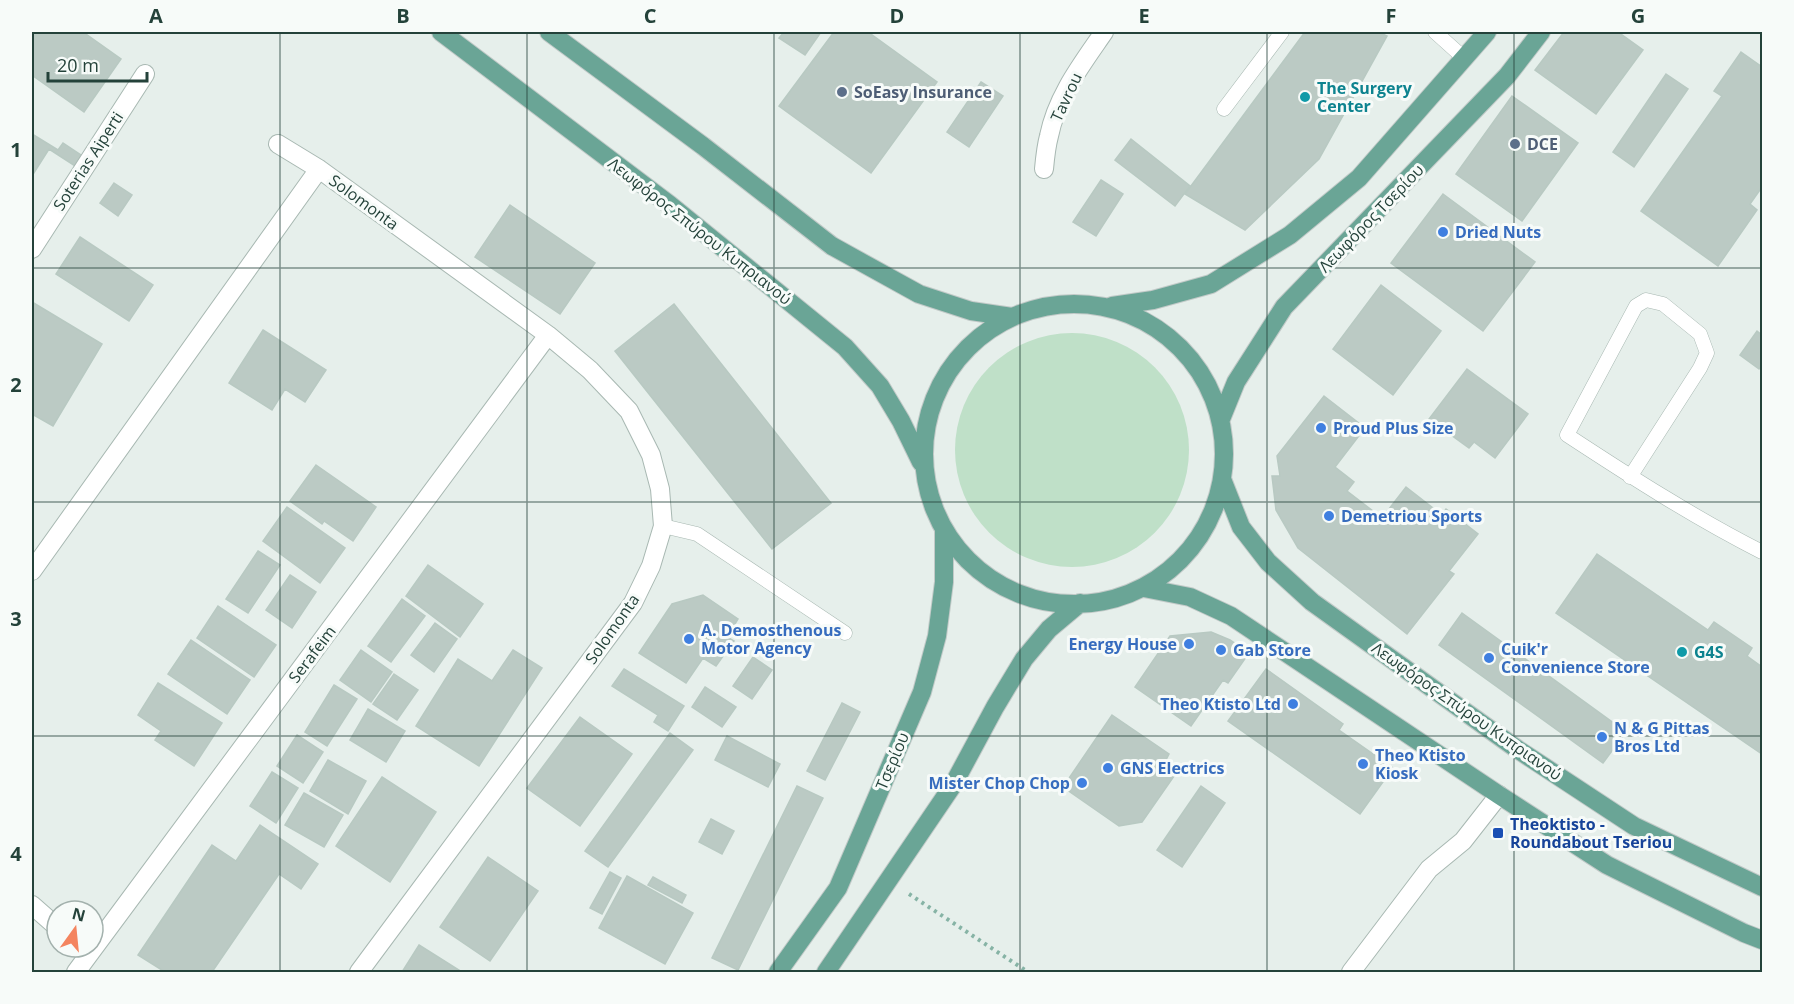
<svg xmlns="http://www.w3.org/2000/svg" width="1794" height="1004" font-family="'Open Sans',sans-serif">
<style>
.green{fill:#bfe0c8}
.building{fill:#bbcac4;stroke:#b8c9c2;stroke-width:1.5}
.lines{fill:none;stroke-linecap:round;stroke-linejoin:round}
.service-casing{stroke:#a8b8b2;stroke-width:15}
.minor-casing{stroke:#a8b8b2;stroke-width:20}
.primary-casing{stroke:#c2cac8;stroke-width:20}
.path{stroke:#86b3a5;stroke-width:4;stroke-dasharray:3 4.5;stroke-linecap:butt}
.service{stroke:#fff;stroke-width:14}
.minor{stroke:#fff;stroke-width:18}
.primary{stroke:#6aa596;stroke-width:18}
.grid{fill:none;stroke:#24423a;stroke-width:1.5;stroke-opacity:0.55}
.service-dot{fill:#5c6f8a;stroke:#f7fbf9;stroke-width:2}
.culture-dot{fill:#0f9aa8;stroke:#f7fbf9;stroke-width:2}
.shop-dot{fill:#3f7fe0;stroke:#f7fbf9;stroke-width:2}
.transit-dot{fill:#1a4fb4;stroke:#f7fbf9;stroke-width:2}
.labels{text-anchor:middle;stroke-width:6;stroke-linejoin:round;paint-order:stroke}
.culture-label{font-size:16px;font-weight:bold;fill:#0d838f;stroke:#f7fbf9;text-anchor:start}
.service-label{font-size:16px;font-weight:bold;fill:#4e5e75;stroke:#f7fbf9;text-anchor:start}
.street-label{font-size:16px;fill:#24423a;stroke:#f7fbf9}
.shop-label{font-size:16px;font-weight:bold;fill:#366cbe;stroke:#f7fbf9;text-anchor:start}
.transit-label{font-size:16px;font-weight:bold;fill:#164399;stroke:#f7fbf9;text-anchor:start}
.neatline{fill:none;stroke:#24423a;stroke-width:2}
.grid-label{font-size:20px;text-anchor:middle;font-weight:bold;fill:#24423a}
</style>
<rect width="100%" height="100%" fill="#e6efeb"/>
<path class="green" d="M955 450a117 117 0 1 1 234 0a117 117 0 1 1-234 0Z"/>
<path class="building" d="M32 32H83L121 59 84 112 32 75Z
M784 32H821L805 55 779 38Z
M834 32H868L937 82 871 173 779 106Z
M1305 32H1379L1387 36 1319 159 1245 230 1185 194Z
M1564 32H1618L1643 50 1596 114 1535 70Z
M1741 52 1762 67V187L1750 204 1757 210 1718 266 1641 211 1722 96 1714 91Z
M1666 74 1688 89 1634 167 1613 152Z
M981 82 1003 96 969 147 947 132Z
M1512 96 1578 143 1522 221 1456 174Z
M32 134 58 150 63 143 81 155 75 166 49 149 32 176Z
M1131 139 1190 186 1175 206 1115 160Z
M1101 180 1123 194 1096 236 1073 222Z
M114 183 132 195 118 216 100 203Z
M1443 194 1535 262 1483 331 1391 263Z
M510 205 595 263 560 314 475 257Z
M80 237 153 285 129 321 56 274Z
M1381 285 1441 331 1393 395 1333 349Z
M32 302 102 344 53 426 32 414Z
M674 304 831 503 772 549 615 351Z
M263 330 326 370 305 402 285 389 272 410 229 383Z
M1757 331 1762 335V364L1759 369 1740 355Z
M1467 369 1528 414 1495 458 1474 442 1469 448 1429 419Z
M1324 396 1365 428 1335 467 1354 482 1347 491 1382 518 1406 487 1442 515 1446 509 1478 534 1449 571 1454 574 1407 634 1298 548 1276 510 1272 476H1280L1277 456Z
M316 465 376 507 353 541 324 521 322 524 290 501Z
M287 507 345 548 320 583 263 541Z
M258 551 280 565 248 613 226 599Z
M1597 554 1708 630 1714 622 1752 648 1747 656 1762 667V754L1556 613Z
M428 565 483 604 460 637 406 596Z
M290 575 316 592 292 628 266 610Z
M703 595 738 619 727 637 734 641 716 666 703 658 686 683 639 653 672 604Z
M402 599 425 616 391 662 368 646Z
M218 606 276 645 254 677 197 638Z
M1462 613 1626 732 1603 763 1439 645Z
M435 623 457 639 434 672 411 655Z
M1211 632 1230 640 1249 653 1228 683 1223 680 1191 726 1135 687 1170 636Z
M191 640 250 680 227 714 168 674Z
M361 650 392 672 371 702 340 680Z
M513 650 542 668 479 766 416 726 458 659 492 681Z
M753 657 772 670 752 699 733 686Z
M624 669 684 706 668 731 654 722 658 715 612 686Z
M1266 669 1343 724 1339 730 1393 768 1360 814 1228 721Z
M394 674 418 690 397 720 373 704Z
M158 683 222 723 194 766 155 740 161 731 138 715Z
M334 685 357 699 327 746 305 732Z
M705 687 736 707 722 727 692 707Z
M842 703 860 712 825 780 807 771Z
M368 709 405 731 386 762 350 740Z
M1112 715 1169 754 1166 760 1179 769 1142 822 1119 826 1063 787Z
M580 717 632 754 580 826 527 788Z
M670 733 693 750 608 867 585 851Z
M297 735 323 752 303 783 277 766Z
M727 736 780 764 768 787 715 760Z
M328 760 366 781 348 814 310 791Z
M272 772 298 788 276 823 250 806Z
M382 777 436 812 390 882 336 846Z
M797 786 823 798 738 970 712 958Z
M1201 786 1225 803 1182 867 1157 850Z
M304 793 343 815 324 847 285 825Z
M711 819 734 831 722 854 699 842Z
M260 825 318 864 301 889 279 874 212 972H165L138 955 212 845 236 861Z
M488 857 538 891 490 961 440 927Z
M610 872 621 878 602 914 590 908Z
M627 876 693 913 665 964 599 928Z
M653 877 686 895 682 903 648 885Z
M419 945 462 972H402Z"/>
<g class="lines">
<g class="service-casing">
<path id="service" d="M1435 32 1465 59
M1224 109 1282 32
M1630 477 1700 368 1707 353 1700 334 1663 304 1646 300 1636 306 1567 435C1631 477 1695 518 1762 552
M663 526 697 534 845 633"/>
</g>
<g class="minor-casing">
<path id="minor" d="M278 144 319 169 548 335 590 370 629 411 651 455 660 489 663 526 651 566 633 603 359 972
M1044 169C1045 158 1046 147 1049 136 1057 96 1082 64 1104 32
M32 249 145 74
M32 571 319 169
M32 905 57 927
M76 972 548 335
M1351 972 1429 869 1463 841 1499 795"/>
</g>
<g class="primary-casing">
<path id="primary" d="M441 32 670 205 845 347 880 386 901 421 921 462
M549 32 703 146 832 246 919 294 971 311 1012 317
M924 454a150 150 0 1 1 300 0a150 150 0 1 1-300 0Z
M1112 306 1153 300 1211 284 1290 235 1359 178 1487 32
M1221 419 1236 382 1284 307 1507 76 1541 32
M1222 479 1241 527 1268 562 1312 602 1517 749 1634 826 1762 887
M1144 588 1190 597 1231 616 1499 795 1607 865 1744 933 1762 940
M778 972 838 888 922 692 937 636 944 582V529
M826 972 953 785 995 707 1024 659 1049 629 1080 603"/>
</g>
<path class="path" d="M909 894 1028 972"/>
<use href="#service" class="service"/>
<use href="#minor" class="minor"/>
<use href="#primary" class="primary"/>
</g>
<path class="grid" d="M280 32V972M527 32V972M774 32V972M1020 32V972M1267 32V972M1514 32V972M32 268H1762M32 502H1762M32 736H1762"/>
<g class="service-dot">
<circle cx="842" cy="92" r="6"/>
<circle cx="1515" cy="144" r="6"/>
</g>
<g class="culture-dot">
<circle cx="1305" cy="97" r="6"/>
<circle cx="1682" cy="652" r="6"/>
</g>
<g class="shop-dot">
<circle cx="1443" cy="232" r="6"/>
<circle cx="1321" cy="428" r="6"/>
<circle cx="1329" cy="516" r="6"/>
<circle cx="689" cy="639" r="6"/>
<circle cx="1189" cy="644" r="6"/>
<circle cx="1221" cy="650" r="6"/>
<circle cx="1489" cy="658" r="6"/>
<circle cx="1293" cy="704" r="6"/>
<circle cx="1602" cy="737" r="6"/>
<circle cx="1363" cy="764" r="6"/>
<circle cx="1108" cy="768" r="6"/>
<circle cx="1082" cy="783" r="6"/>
</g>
<rect class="transit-dot" x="1492" y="827" width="12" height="12" rx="3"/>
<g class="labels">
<g class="culture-label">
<text x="1317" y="94">The Surgery<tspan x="1317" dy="18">Center</tspan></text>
<text x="1694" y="658">G4S</text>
</g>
<g class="service-label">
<text x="854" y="98">SoEasy Insurance</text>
<text x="1527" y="150">DCE</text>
</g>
<g class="street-label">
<text transform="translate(1066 97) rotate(-65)" y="6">Tavrou</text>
<text transform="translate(88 161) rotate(-57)" y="6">Soterias Aiperti</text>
<text transform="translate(364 202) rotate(36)" y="6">Solomonta</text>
<text transform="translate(1371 218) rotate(-46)" y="6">Λεωφόρος Τσερίου</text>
<text transform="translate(700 231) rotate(38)" y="6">Λεωφόρος Σπύρου Κυπριανού</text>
<text transform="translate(612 629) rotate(-55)" y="6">Solomonta</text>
<text transform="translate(312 654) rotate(-53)" y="6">Serafeim</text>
<text transform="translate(1467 711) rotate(35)" y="6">Λεωφόρος Σπύρου Κυπριανού</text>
<text transform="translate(892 761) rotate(-67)" y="6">Τσερίου</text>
</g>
<g class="shop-label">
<text x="1455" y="238">Dried Nuts</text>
<text x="1333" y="434">Proud Plus Size</text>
<text x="1341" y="522">Demetriou Sports</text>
<text x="701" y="636">A. Demosthenous<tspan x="701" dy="18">Motor Agency</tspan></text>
<text x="1177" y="650" text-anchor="end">Energy House</text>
<text x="1501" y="655">Cuik'r<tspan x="1501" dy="18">Convenience Store</tspan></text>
<text x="1233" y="656">Gab Store</text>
<text x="1281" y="710" text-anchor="end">Theo Ktisto Ltd</text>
<text x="1614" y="734">N &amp; G Pittas<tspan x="1614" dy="18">Bros Ltd</tspan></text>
<text x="1375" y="761">Theo Ktisto<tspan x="1375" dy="18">Kiosk</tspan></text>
<text x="1120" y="774">GNS Electrics</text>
<text x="1070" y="789" text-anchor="end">Mister Chop Chop</text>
</g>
<g class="transit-label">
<text x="1510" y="830">Theoktisto -<tspan x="1510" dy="18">Roundabout Tseriou</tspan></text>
</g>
</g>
<rect width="1794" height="1004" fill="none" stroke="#f7fbf9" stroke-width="66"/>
<g transform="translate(75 929) rotate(15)"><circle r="28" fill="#f7fbf9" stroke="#a3b1ad" stroke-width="1.5"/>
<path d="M0-4.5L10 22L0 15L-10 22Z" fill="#f4845f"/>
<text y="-9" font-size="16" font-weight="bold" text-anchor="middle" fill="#24423a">N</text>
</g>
<path d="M48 72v9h99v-9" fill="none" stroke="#24423a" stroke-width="3"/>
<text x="57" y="72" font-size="18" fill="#24423a" stroke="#f7fbf9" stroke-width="4.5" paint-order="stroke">20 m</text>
<rect x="33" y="33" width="1728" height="938" class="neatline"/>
<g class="grid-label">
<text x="156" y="23">A</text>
<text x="403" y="23">B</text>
<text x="650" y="23">C</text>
<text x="897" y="23">D</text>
<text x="1144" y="23">E</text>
<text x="1391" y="23">F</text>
<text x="1638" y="23">G</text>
<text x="16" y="157">1</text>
<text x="16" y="392">2</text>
<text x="16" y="626">3</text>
<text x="16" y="861">4</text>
</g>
</svg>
